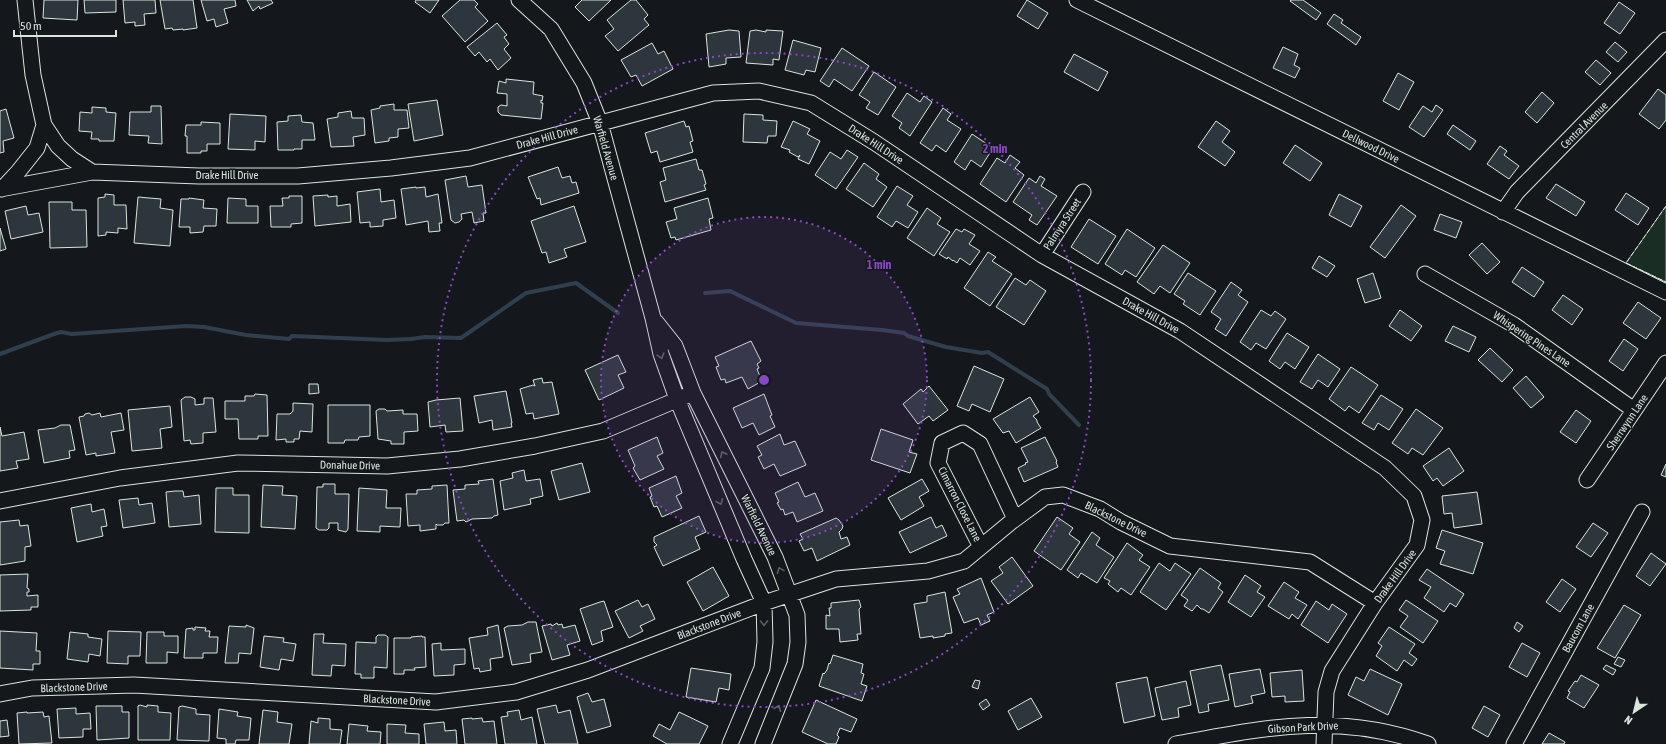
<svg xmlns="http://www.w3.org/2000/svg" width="1666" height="744" font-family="'Asap Condensed',sans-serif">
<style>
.green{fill:#1a2d24;stroke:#939e99}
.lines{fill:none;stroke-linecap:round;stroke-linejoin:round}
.stream{stroke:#2f3f4d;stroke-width:4}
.building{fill:#2c363c;stroke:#d8e6dc}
.minor-casing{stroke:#d8e6dc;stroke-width:17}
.minor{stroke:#14181c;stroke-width:15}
.fence{stroke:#d8e6dc;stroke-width:1;stroke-dasharray:5 2;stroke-linecap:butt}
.oneway{stroke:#59605f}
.ring{fill:none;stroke:#8948c3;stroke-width:2;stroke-dasharray:2 4}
.labels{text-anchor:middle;stroke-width:3;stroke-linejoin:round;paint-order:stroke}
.street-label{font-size:11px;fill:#d8e6dc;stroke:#14181c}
.centre{fill:#8948c3;stroke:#14181c;stroke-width:2}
.ring-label{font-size:12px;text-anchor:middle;font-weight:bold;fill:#8948c3;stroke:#14181c;stroke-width:3;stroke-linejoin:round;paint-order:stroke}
</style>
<rect width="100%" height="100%" fill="#14181c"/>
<path class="green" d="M1666 206V282L1626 263Z"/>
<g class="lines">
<path class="stream" d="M705 293 730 291 796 323 882 330 904 333 908 336 946 347 982 353 988 352 1047 389 1049 394 1079 425
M0 354 54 334 61 332 72 334 186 326 204 327 246 335 289 339 292 336 387 340 411 339 425 337 461 338 526 293 576 283 618 313"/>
</g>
<path class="building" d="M44 0H78L77 20 43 18Z
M84 0H116V12L85 13Z
M123 0H155L156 13 144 14 145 25 135 26V22L125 23Z
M160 0H193L197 28 183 30V29L173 30 172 28 165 29Z
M201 0H235L236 6 224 9 228 23 216 27 214 19 207 21Z
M247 0H271L273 3 260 9 259 6 253 11Z
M416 0H439L430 13 415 2Z
M460 0H474L478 4 475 7 488 21 465 42 442 16Z
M582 0H611L589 21 575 7Z
M631 0H636L648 15 644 19 649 25 618 51 605 36 614 29 607 20Z
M1027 0 1048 13 1038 29 1017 16Z
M1291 0H1303L1321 13 1316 20 1290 1Z
M1619 2 1635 13 1620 34 1604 23Z
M1334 14 1343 20 1341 23 1361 37 1356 45 1327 24Z
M497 23 507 35 504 37 509 44 504 49 511 58 498 70 490 59 487 62 479 52 475 56 467 47Z
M729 30 739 31 741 57 726 58V64L709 67 706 34Z
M756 30 766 32V30L783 31 779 60 773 59V65L746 63 750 31Z
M793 40 821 48 815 72 806 70 804 75 785 70Z
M1615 42 1627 52 1618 62 1606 52Z
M652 43 658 54 664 51 673 69 642 86 636 75 631 77 621 60Z
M1283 47 1298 54 1294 65 1300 68 1295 78 1273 68Z
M842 48 869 66 852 91 834 79 829 87 820 81Z
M1074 54 1108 72 1098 91 1064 72Z
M1596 60 1611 73 1600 85 1585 72Z
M874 72 896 87 878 115 866 108 870 102 859 95Z
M1398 73 1414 82 1399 110 1383 101Z
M506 79 534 82 533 94 543 96 542 101 541 100V103H543L541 119 501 115 498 112V107L501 105 507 106V94L497 93 499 81 506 83Z
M1658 89 1666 95V120L1659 129 1639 114Z
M1542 92 1554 103 1537 123 1525 112Z
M907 93 920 102 924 96 932 102 910 136 899 128 902 123 892 116Z
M437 100 443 135 414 141 408 104Z
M394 104V110H407L409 128 398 129V137L389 138V141L375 143 371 110 380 108V106Z
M1436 105 1443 110 1424 137 1409 127 1423 106 1432 112Z
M151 106H161L162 144 148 143 149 136 129 135 130 112H151Z
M92 107 106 108V112L116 113 114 141H99V139H91L92 132 79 131 80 112 92 113Z
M943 108 951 114 947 120 961 129 946 152 936 145 932 151 920 143Z
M6 109 14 138 3 141 4 152 0 153V111Z
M351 111 352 118H364L365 135 353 137 354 146 331 147 327 119 338 117V113Z
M230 114 266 116 265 142 255 141V150L228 149Z
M744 114 763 115V120L777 121 776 136H768L767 143 743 142Z
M301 115 302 122 313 123 315 140H302V149H294V150H278L277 122 288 121V116Z
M684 121 686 127 689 126 693 141 690 142 693 152 660 162 657 151 651 153 645 133Z
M793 121 810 129 807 134 820 141 809 164 798 159 800 155 798 157 789 152 790 150 781 147Z
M1216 121 1230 131 1222 142 1235 152 1225 166 1198 147Z
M201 122 220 123V144H207V151H201V153H187V136H185L186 125H201Z
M1453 125 1476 141 1470 150 1447 134Z
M972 134 993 148 981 167 971 160 965 170 954 162Z
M1295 145 1322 163 1310 181 1283 163Z
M1500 146 1507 151 1504 155 1519 166 1509 179 1487 164Z
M847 150 858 157 836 189 815 175 830 152 841 159Z
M1010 155 1020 162 1015 168 1024 175 1006 202 980 184 997 158 1005 163Z
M696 159 699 170H702L706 184 704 185 706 190 665 202 660 182 666 180 663 168Z
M864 163 879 174 876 179 887 187 873 207 846 189Z
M558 167 562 178 570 176 572 183 576 182 579 193 541 205 540 198 537 199 528 177Z
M466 176 468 187 482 185 486 213H483L484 221 474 223 472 212 461 214 462 219 459 222 455 223 451 220 445 180Z
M1040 176 1045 179 1041 186 1057 196 1037 225 1029 220 1032 215 1013 202 1029 178 1036 183Z
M1556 184 1585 202 1576 216 1546 198Z
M897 186 913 196 907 205 918 212 908 228 896 221 892 227 877 217Z
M416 187V188L425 187 426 197 438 194 442 223H439L440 231 429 232 428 221 406 225 401 189Z
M380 189 381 202 394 200 396 218 383 220V226L370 227V222L360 223 357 192Z
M1626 193 1649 208 1638 225 1615 210Z
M105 194 114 195V205H126L127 229 118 228V233L106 232V235L98 236V198L105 197Z
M1339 194 1362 206 1351 227 1329 215Z
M328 195V197L337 196V206L350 204 351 222 315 226 313 196Z
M289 196H302V223L291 224V227H271L270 206H283L282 198H289Z
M138 197 161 199 160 208 173 210 170 246 134 243Z
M189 198 204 200 203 208 217 209 216 226H204L203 232 190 233V227H179L181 199H189Z
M228 198 246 199V206H258V223H227Z
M708 198 713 218 709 219 711 230 676 240 675 237 671 238 666 222 677 219 674 208Z
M49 202H72V210H86L87 247 50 248Z
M1401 205 1416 216 1385 258 1370 247Z
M26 206 28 215 39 213 43 232 11 239 5 211Z
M574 206 586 242 564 249 567 257 549 263 546 252 542 253 531 221Z
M927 208 941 218 937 224 950 232 934 256 907 238Z
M1440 214 1462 222 1456 238 1434 230Z
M1089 219 1116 236 1098 264 1071 247Z
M0 228 6 249 0 251Z
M956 229 962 232 964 229 975 235 969 244 980 251 970 265 960 258 957 263 953 260V261L948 257 947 259 939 254Z
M1127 229 1155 248 1136 277 1125 270 1122 275 1105 264Z
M1482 243 1500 262 1487 274 1469 255Z
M1163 245 1190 263 1170 293 1160 286 1154 294 1137 282Z
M988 252 996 257 992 261 1012 274 990 306 964 288Z
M1319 256 1335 266 1327 277 1312 268Z
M1522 267 1544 282 1534 297 1512 282Z
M1188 273 1216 291 1200 315 1183 304 1185 301 1174 294Z
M1373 273 1381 298 1365 303 1357 279Z
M1015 278 1026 285 1030 280 1046 291 1024 325 996 307Z
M1231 282 1242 290 1238 295 1248 302 1226 336 1215 329 1221 319 1211 312Z
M1563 295 1583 309 1572 325 1552 310Z
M1638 302 1661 318 1646 339 1623 323Z
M1261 310 1271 316 1275 311 1286 319 1266 349 1256 343 1251 350 1240 342Z
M1400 310 1422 326 1411 341 1389 326Z
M1453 326 1476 337 1469 352 1445 341Z
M1287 333 1309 347 1295 369 1285 362 1280 369 1269 361Z
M1624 339 1638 349 1623 371 1609 361Z
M751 341 761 361 757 364 759 368 757 369 762 381 748 389 742 377 726 383 725 379 721 380 716 367 719 366 715 357Z
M1490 348 1513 370 1502 382 1478 360Z
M1318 354 1340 369 1328 387 1318 380 1312 389 1300 382Z
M618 355 626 372 618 375 624 388 599 400 585 370Z
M974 366 1004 379 990 412 972 404 969 411 957 406Z
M1351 367 1378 385 1359 413 1349 406 1345 411 1329 399Z
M1526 376 1544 397 1531 408 1513 388Z
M542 378 543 383 552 382 559 414 534 419 533 413 526 414 520 389 533 385 535 386 533 380Z
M309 384H318L319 393 309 394Z
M929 386 948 410 933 421 929 416 918 424 903 404 921 389 923 392Z
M506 391 512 423H511L512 427 493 430 492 420 479 423 474 396Z
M255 394 267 395 268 436H258V439H239L238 419H225V401H245V396H254Z
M764 394 772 415 770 416 775 427 759 435 753 423 742 428 733 408Z
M1381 395 1403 409 1389 430 1378 423 1374 430 1362 423Z
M185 397H191L195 399V405L204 404V398H213L216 432 203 433V443L191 444 190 440 184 441 181 400Z
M1030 397 1039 412 1033 416 1037 420V422L1041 428 1016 443 1009 431 1003 433 993 419Z
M460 398 463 431 446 432 445 425 430 427 428 402 436 400Z
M293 403 313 404 312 432 300 431 299 439H294V442H286V439L276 440 277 414H290L293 411Z
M328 405H370V436L359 437 358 440H345L344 443H328Z
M170 406 172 427 160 429 162 448 132 451 128 410Z
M379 409H385L387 411 403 410V414H417L418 431 404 432V444H391V441L378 439 376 411Z
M1416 409 1443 428 1423 455 1412 448 1408 454 1392 443Z
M1576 410 1591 421 1576 443 1560 432Z
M89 413 92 415 100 413 101 417 121 413 124 430 111 432 115 453 96 456V453L86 455 79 417 84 416 85 414Z
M61 425H70L75 450 69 451 70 458 44 463 38 430 55 428Z
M0 427 2 436 24 432 29 459 16 461 18 468 0 471Z
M881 429 913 440 909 452 917 454 910 473 871 460Z
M780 434 784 445 795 441 806 465 780 476 774 464 764 469 758 457 762 455 757 446Z
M657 437 663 453 657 456 664 469 640 480 633 468 635 466 628 450Z
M1045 437 1057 461 1056 462 1058 467 1024 482 1018 468 1026 464 1025 463 1028 462 1021 448Z
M1449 448 1464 471 1443 486 1437 478 1433 481 1423 466Z
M582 463 590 492 559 500 551 471Z
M1666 464V477L1661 475Z
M524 470 526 481 540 479 543 496 530 499 531 504 504 510 500 481 513 478 512 473Z
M676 476 682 493 676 496 682 508 662 517 657 506 654 507 650 497 652 496 649 488Z
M493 479 498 515 494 516 492 518 472 519 466 522 464 520 457 521 453 490 465 489V485L479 484 478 481Z
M922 479 929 491 919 497 924 506 901 520 888 498Z
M798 482 805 497 815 493 823 511 797 522 793 512 785 515 783 509 781 510 777 503 779 502 775 493Z
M323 484H335V494H349L348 529 346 532 338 530V523H329V528L327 530H319L316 528 317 487H323Z
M263 485 283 486 282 495 297 496 295 529 261 527Z
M447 485 449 523H445L443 525H437L436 524V529L420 531V525L408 526 406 494H417V490L432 489V486Z
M216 488H233V495H249V533L215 532Z
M359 488 387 490 386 508H401L400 527 380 526V532L357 531Z
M175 491H183L184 497 199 495 201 524 169 527 166 492Z
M1477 492 1482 524 1454 528 1452 513 1444 514 1442 496Z
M138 498 139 505 152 503 155 523 123 528 119 500Z
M91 504 92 512 104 509 107 526 101 527 103 536 77 542 71 508Z
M699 516 706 532 695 537 700 549 663 566 654 547 657 545 654 542V537Z
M931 517 936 528 942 525 947 536 910 553 899 532Z
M1057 517 1073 528 1069 534 1080 542 1061 570 1034 551Z
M836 518 839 520 843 526 842 529 839 532 841 539 847 537 850 545 817 561 812 548 804 551 799 541 803 539 800 534Z
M19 520 20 526 28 525 31 546 25 547V561L0 565V522Z
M1593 523 1608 533 1591 557 1576 547Z
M1442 530 1483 543 1473 574 1440 564 1445 551 1436 548Z
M1092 532 1100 538 1096 545 1114 557 1097 583 1081 573 1078 578 1067 570Z
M1127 543 1143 555 1139 560 1150 567 1131 595 1121 588 1118 592 1108 584 1110 581 1104 578Z
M1651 553 1666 564 1650 586 1636 576Z
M1012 557 1033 586 1008 604 991 581 1003 573 999 567Z
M1159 563 1170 571 1175 563 1191 574 1166 610 1140 592Z
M713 567 729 596 703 611 687 582Z
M1200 568 1221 583 1218 588 1223 592 1209 613 1203 609H1201L1197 605 1192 611 1184 606 1188 600 1181 595Z
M1427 569 1464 594 1456 607 1450 603 1444 612 1424 598 1431 587 1419 580Z
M28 574 27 588 29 589V592H27V596L38 595V607H31V610L0 611V575Z
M1245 575 1261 586 1257 592 1265 597 1251 617 1228 602Z
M981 578 994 612 987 615 990 621 981 625 978 618 964 623 953 597 960 594 957 589Z
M1562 579 1576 589 1560 612 1546 602Z
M1284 582 1299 592 1295 598 1307 605 1298 619 1292 614 1289 619 1268 606Z
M945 592 952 633 945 634V636L933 638V636L920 638 914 604 927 602V596Z
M638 600 642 607 648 604 655 619 640 626 643 631 629 638 615 611Z
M859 600 861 607 859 609 861 634H857L858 640 840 642 839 629H826V615L830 616 829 608H831V603Z
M1406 600 1438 621 1423 643 1400 627 1408 616 1399 610Z
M604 601 613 627 601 631 603 641 592 645 580 609 600 602Z
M1316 601 1329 610 1332 604 1347 614 1328 643 1301 625Z
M1624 605 1641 615 1615 658 1597 648Z
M528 622H536L542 652 530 654 531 662 512 665 504 628 508 626 522 625Z
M1517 622 1523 626 1519 632 1514 628Z
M557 623 558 625 562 624 563 628 575 625 580 641 567 645 570 655 552 660 542 626 551 624 552 626Z
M246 625 254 628 251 654 239 653 238 663H225L229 626 246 627Z
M498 625 503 657 490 659 491 670 480 672 479 668 474 669 469 638 488 635 487 628Z
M195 627 206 628 205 631H210L209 637H218L217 653H203V658H184L186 629 193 628V630H195Z
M1389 627 1415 644 1409 653 1417 659 1412 666 1404 660 1397 671 1376 656 1382 646 1378 643Z
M0 631 37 633 36 651H40V664H33V670L0 668Z
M108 631 141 632 140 656H128V664L107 663Z
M70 632 88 634V637L102 639 100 656 89 654 88 662 67 659Z
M147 632H164V636H178V653L167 652V663H146Z
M314 634H324L323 643 346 644 345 666 332 665 331 676 312 675Z
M378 635H385L388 637 387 668 374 667V678H361V674H355L356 642 376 643V637Z
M264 636 284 638 283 642 296 644 293 661 281 659 279 670 260 667Z
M422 636V637H425L426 667 414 668 415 670H404V674H394V638H411V637Z
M441 643V650L465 649V664L454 665V675L434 676 432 644Z
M1522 643 1540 653 1527 677 1509 667Z
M833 655 863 664 861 673 864 674 861 684 867 686 862 701 819 686 823 673 824 674 827 670 829 663 830 664Z
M1618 657 1625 660 1621 667 1614 664Z
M1221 665 1229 700 1208 704 1209 711 1199 713 1190 671Z
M1606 665 1616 670 1613 675 1603 669Z
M691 668 731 674 729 690 719 688 716 702 686 697Z
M1260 669 1265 693 1251 696 1253 703 1235 707 1229 674Z
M1370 669 1402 684 1388 715 1348 695 1356 677 1364 681Z
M1302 670 1304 701 1285 702V696L1272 697 1270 673Z
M1581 675 1599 685 1584 708 1567 698 1570 692 1568 691 1575 681 1577 682Z
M1147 677 1155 716 1124 723 1116 683Z
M975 680 980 681 978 689 972 687Z
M1186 681 1191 705 1178 708 1179 717 1162 720 1155 688Z
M588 693 592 702 604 699 611 726 587 733 577 697Z
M1031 698 1042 717 1018 730 1008 711Z
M986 699 990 705 983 710 979 704Z
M816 700 857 719 851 732 840 728 837 735 839 737 836 744H828L802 732Z
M140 705 147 707V705L158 706V712L171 713 170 740H138V706Z
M556 705 558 713 570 710 578 744H545L537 709Z
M96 706H122V712H129V738L97 740Z
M182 706 196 709V714L210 715 209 741 177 740 179 707Z
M1484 706 1500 715 1488 737 1472 728Z
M76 708V714L90 713 91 729H83V737L59 738 57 709Z
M219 709 238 712 237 716 251 718 249 740H236L235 744H226V739L217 738Z
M263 710 278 712 277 722 292 724 289 744H259Z
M519 710 521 720 532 717 537 744H505L501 717 508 716 507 712Z
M27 712V713L43 712 44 717 49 716 52 743 19 744 17 713Z
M679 712 708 726 699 744H667L653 736 659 724 670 730Z
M318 718 330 719V729L342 730 340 744H309L311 721 318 723Z
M472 718V719L482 718 483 722 494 721 497 744H465L462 719Z
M7 720 9 736 0 737V721Z
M444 722 445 731 456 730 457 744H426L424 724Z
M349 724 368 726 367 731 381 732 380 744H347Z
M387 724 406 725 405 733 419 734V744H387Z
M1549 733 1565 742 1564 744H1542Z"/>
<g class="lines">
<g class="minor-casing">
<path id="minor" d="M519 0 551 29 584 83 600 123 653 318 661 354 677 399 744 559 764 603 765 642 762 668 730 744
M1077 0 1666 292
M44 125 58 146 72 159 92 172
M0 189 92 172 199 176H298L391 168 470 158 713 93 759 91 811 103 874 142 1042 255 1180 331 1385 468 1414 496 1422 520 1417 545 1375 603 1332 671 1326 692 1324 744
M2 189 18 172 37 148 44 125 33 75 25 0
M1503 212 1517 192 1666 40
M1042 255 1083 192
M1425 274 1514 325 1634 410
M656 322 675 346 693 393 775 557 797 615 798 642 795 664 763 744
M1587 480 1666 363
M0 501 120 478 238 463 387 466 460 459 535 446 603 431 693 393
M981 547 938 463 942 443 963 433 980 444 1015 519
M0 694 32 688 134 685 436 702 516 692 588 670 764 603 836 579 928 571 964 561 1011 522 1045 497 1063 495 1100 509 1121 522 1170 546 1310 562 1375 603
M1176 744C1268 727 1337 712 1428 744
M1514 744 1642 512"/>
</g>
<use href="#minor" class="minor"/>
<path class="fence" d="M1666 206 1626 263 1666 282"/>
</g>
<defs><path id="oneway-chevron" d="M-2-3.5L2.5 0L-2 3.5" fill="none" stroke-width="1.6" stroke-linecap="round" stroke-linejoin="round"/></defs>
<g class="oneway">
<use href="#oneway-chevron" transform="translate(661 356) rotate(73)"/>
<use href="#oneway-chevron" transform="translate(723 454) rotate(-117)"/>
<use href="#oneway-chevron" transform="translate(720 502) rotate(67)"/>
<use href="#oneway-chevron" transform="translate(780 570) rotate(-111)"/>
<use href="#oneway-chevron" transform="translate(764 623) rotate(89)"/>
<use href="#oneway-chevron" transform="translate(778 708) rotate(-68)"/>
</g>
<circle cx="764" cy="380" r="163" fill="#8948c3" fill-opacity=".12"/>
<g class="ring">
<circle cx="764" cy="380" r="163"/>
<circle cx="764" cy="380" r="327"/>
</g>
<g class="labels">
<g class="street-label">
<text transform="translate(1584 125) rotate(-45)" y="4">Central Avenue</text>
<text transform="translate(547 137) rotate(-15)" y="4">Drake Hill Drive</text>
<text transform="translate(876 144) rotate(33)" y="4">Drake Hill Drive</text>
<text transform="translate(1371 146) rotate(26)" y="4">Dellwood Drive</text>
<text transform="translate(606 148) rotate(74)" y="4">Warfield Avenue</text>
<text x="227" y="179">Drake Hill Drive</text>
<text transform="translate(1062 224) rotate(-57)" y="4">Palmyra Street</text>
<text transform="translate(1151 315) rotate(29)" y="4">Drake Hill Drive</text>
<text transform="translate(1532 339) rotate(34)" y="4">Whispering Pines Lane</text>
<text transform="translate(1627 422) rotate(-56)" y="4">Sherrwynn Lane</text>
<text transform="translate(350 465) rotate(1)" y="4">Donahue Drive</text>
<text transform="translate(960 504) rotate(63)" y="4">Cimarron Close Lane</text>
<text transform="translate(1116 519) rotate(26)" y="4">Blackstone Drive</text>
<text transform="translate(759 525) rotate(64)" y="4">Warfield Avenue</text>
<text transform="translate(1395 576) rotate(-54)" y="4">Drake Hill Drive</text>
<text transform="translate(709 624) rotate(-21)" y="4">Blackstone Drive</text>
<text transform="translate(1578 628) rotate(-61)" y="4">Baucom Lane</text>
<text transform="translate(74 687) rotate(-2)" y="4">Blackstone Drive</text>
<text transform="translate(397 700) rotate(3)" y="4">Blackstone Drive</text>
<text transform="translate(1303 727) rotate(-3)" y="4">Gibson Park Drive</text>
</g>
</g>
<circle cx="764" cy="380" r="6" class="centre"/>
<g class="ring-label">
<text x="995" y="153">2 min</text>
<text x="879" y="269">1 min</text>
</g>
<g transform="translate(1634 712) rotate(215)" stroke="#14181c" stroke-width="3" paint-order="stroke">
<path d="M0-3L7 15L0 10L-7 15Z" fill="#d8e6dc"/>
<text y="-6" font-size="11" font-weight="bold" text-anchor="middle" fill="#d8e6dc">N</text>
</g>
<path d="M14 30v6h102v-6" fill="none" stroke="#d8e6dc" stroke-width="2"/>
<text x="20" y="30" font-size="12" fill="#d8e6dc" stroke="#14181c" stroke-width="3" paint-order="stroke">50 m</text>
</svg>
